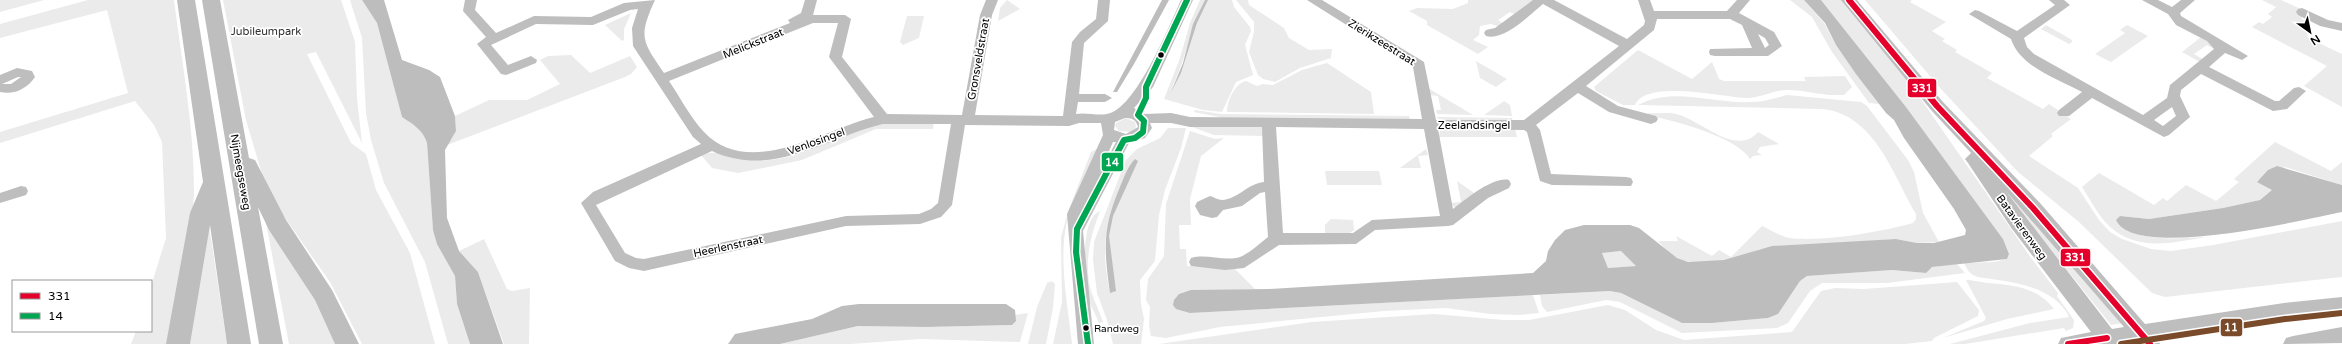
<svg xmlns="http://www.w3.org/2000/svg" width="2342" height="344" font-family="'Varela Round',sans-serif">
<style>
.green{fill:#ebebeb;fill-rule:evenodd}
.water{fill:#bdbdbd;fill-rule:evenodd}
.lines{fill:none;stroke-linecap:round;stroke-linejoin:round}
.minor{fill:#bebebe;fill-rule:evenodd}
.major{fill:#bebebe;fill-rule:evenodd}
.highway{fill:#bebebe;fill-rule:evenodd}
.bus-1-casing{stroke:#fff;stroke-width:9}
.bus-2-casing{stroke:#fff;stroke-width:9}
.bus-3-casing{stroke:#fff;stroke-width:9}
.bus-1{stroke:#e4002b;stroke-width:6}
.bus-2{stroke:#00a651;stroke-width:6}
.bus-3{stroke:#7a4b2a;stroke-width:6}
.bus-dot{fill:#000;stroke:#fff;stroke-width:1.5}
.labels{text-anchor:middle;stroke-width:3.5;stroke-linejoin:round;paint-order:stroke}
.bus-label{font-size:10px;fill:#000;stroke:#fff;text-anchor:start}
.park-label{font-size:11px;fill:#313131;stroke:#fff}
.street-label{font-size:11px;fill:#000;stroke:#fff}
.line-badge{stroke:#fff;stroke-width:1.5}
.badge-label{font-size:11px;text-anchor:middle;font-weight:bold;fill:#fff}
</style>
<rect width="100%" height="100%" fill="#fff"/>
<path class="green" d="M0 0H44L0 12Z
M88 0H174C182 63 194 127 194 191 193 242 178 294 169 344H131L136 331H151V286L166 238 162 142 154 125 135 101 0 143V132L128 93 107 10 0 38V24Z
M223 0H341L355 42 357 98 362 143 316 52 307 54 351 143 366 154 376 190 410 253 435 344H362L330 282 283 215 264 181 246 120Z
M350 0H362L377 23 402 117 417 127 424 135 427 143 433 230 455 276 457 304 470 344H448L425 262 384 183 371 140 366 113 362 38Z
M1007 0 1020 9 998 21 1000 8Z
M1200 0H1205C1189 29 1186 62 1170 91L1181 73 1197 23 1208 0H1232L1234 7 1250 27 1251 31 1245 45 1253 75 1236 82 1222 112 1203 110 1164 99 1180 58 1190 23Z
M1236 0H1248L1249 5 1284 28 1289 38 1309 50 1332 49 1331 58 1300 68 1275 82 1263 79 1258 75 1249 52 1254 31V22Z
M1468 0H1535L1516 15 1510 12 1498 20 1504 24 1501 27 1491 24 1480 26 1479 35 1473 40 1488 47 1478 54 1427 25V21L1409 11 1417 8 1453 9 1468 3Z
M1790 0H1804L1824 23 1836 45 1879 104 1869 103 1832 52 1812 17Z
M1821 0H1845L1907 79 2029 255 2058 293 2057 296 2074 320 2073 328 2066 331 2064 328 1965 344H1950L2030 323 2069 317C2058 292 2023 283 1998 280 1990 278 1980 279 1973 275 1969 273 1966 267 1964 263L1994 262 2007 259 2009 254 2003 239 1906 107Z
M1865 0H1912L1910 2 1946 22 1932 31 1945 39 1942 41 1957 50 1955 52 1992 73 1987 78 2043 109 2049 104 2071 119 2051 134 2053 136 2029 156 2078 188 2099 220 2110 232 2122 239 2151 249 2171 251 2213 245 2342 221V277L2165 297 2152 293 2079 222 2018 172 1941 89Z
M2262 0H2281L2303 10V17L2301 19 2304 20 2308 38 2342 54V107L2304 86 2327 66 2252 27 2259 22 2263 24 2272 17 2268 14 2276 7Z
M631 13 624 29V40L622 41 605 25Z
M907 16H924L919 38 903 45 900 42Z
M2046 25 2072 40V42L2069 44 2041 29Z
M2127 25 2148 36 2111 62 2095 54 2125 33 2120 30Z
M2201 37 2215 44 2217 50 2207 45 2194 54 2204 60 2200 62 2182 52Z
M1638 50 1692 79 1712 62 1719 79 1724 81H1806L1804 77 1845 76 1852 87 1844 95H1840C1822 96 1805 90 1788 90 1773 90 1760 98 1746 98 1722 97 1646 79 1635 105H1623L1596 91 1594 87Z
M571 55 590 73 630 56 637 67 631 74 625 77 447 145 456 131 455 116 489 100H527L560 84 540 60 548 56Z
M1476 61 1507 79 1496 87 1480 78Z
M1327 63 1371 92 1374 114 1227 112C1227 101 1235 83 1246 81L1257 86 1263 84 1273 85 1302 70Z
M1428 88 1473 115 1437 114 1436 110H1441L1438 96 1430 95Z
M1787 95 1861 102 1867 106 1908 160 1914 172 1923 213 1939 242 1917 243 1896 239 1760 249C1743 259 1694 268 1677 258 1670 254 1664 247 1658 241H1678L1676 236 1712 256 1719 250 1731 257 1762 226C1771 230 1781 237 1790 238 1823 242 1881 232 1913 223L1916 219V214C1893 175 1875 115 1823 109L1638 105C1674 86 1713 104 1751 102 1763 102 1776 98 1787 95Z
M1504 101 1510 105 1512 116 1484 115Z
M1195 110 1221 114 1409 116 1410 120 1224 118 1194 112Z
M1648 113C1657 114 1668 112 1676 114 1700 119 1736 158 1758 132L1779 144 1760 147 1757 152 1762 155 1753 156 1750 159C1737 137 1673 120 1649 116Z
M1436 117 1512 118 1513 122 1443 121Z
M1126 118 1135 122 1136 127 1131 132 1119 131 1115 126 1116 123Z
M934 122 933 129H876L802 160 738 173 712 168 701 155C720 148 740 159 759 160 794 162 823 142 855 131 880 121 907 123 934 122Z
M1192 127H1264L1265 136 1214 135Z
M1168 128H1186L1181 148 1165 190 1159 215 1155 261 1140 280 1141 304 1144 319 1141 344H1113L1107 320 1097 293 1093 260 1094 242 1126 160 1137 149 1160 138ZM1138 161C1126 183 1109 212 1109 239 1109 257 1116 276 1110 293 1102 254 1103 231 1118 195 1123 181 1127 171 1138 161Z
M1445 129H1515L1517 137H1439L1440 130Z
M1190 131 1215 139 1224 138 1201 156 1190 199 1191 225H1179L1180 249H1186L1187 266 1234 268 1255 289 1185 292 1179 294 1190 313 1529 295H1533L1539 313 1520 315 1490 314 1446 308 1384 311 1220 327 1166 338 1151 336 1149 326 1150 307 1146 300 1148 279 1164 256 1166 204Z
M2275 142 2331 171 2342 162V185L2285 167 2257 181 2273 190 2260 200 2223 208 2149 219 2120 216 2119 225C2145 243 2178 238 2207 237 2175 242 2136 253 2108 225 2098 215 2090 199 2082 187L2099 173 2154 205 2163 198 2167 201 2186 185 2216 201 2239 182 2234 179Z
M1099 148C1089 171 1073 196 1067 221 1058 260 1068 305 1072 344H1053L1062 302 1061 237 1069 209 1091 152Z
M1426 149 1428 155 1418 156 1421 168H1400Z
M1325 171H1379L1382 185H1327Z
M2001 178 2123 323 2111 325 1997 182Z
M1457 181 1477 195 1462 208 1454 207 1450 203 1461 202Z
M263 207 343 344H289Z
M1100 211C1091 235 1084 261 1090 287 1093 299 1099 310 1103 322L1099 323C1096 315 1090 305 1088 297 1085 278 1079 220 1100 211Z
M207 212 227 344H183Z
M1331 219 1353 220 1354 230 1348 234 1325 233V225Z
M484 239 507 289 512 291 530 288 529 344H504L478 272 459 251Z
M1621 251 1636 266 1608 268 1602 253Z
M1957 264 1965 273 1887 283H1822L1810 291 1788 323 1777 328 1682 333 1620 302 1606 300 1547 312 1542 306 1540 295 1610 291 1621 293 1682 323H1712L1768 318 1778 314 1800 281 1807 276 1892 270 1926 273 1932 267Z
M1966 280C1973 280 1980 282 1987 283 2013 285 2037 287 2054 309L2007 319 1943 338 1984 321 1986 318Z
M1052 281 1055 284 1053 308 1046 344H1028L1037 307 1047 283Z
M1957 282 1979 310 1978 316 1934 338 1932 341 1905 344H1159L1312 322 1434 314 1504 320H1529L1608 305 1625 310 1656 330 1684 340 1792 332 1821 291 1835 288 1864 289Z
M1028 313 1020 342 920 339 851 344H780L858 326 926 327 1012 325 1015 315Z"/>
<path class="water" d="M362 0H384L402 60 429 70 440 77 455 116 456 131 445 150 447 218 459 251 478 272 503 344H470L457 304 455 276 437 244 433 230 427 143C423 130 414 125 402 117L377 23Z
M1162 0H1169L1134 64 1117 92H1113Z
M1205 0H1208L1197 23 1181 73 1171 92 1183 63 1193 24Z
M1804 0H1821L1906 107 2003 239 2009 254 2007 259 1932 267 1926 273 1892 270 1807 276 1800 281 1778 314 1768 318 1712 323H1682L1621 293 1610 291 1190 313 1176 309 1173 305 1174 300 1179 294 1191 290 1269 289 1533 273 1546 261 1548 251 1555 240 1565 230 1584 225H1630L1639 228 1677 258 1688 262 1724 260 1772 246 1896 239 1917 243H1934L1965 235 1966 230 1954 209 1904 138 1894 120 1886 113 1856 74 1836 45 1825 23ZM1621 251 1636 266 1608 268 1602 253Z
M1135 159 1138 161 1113 216 1109 236 1116 291 1110 293C1104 249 1102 229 1120 187 1124 177 1128 166 1135 159Z
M2277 166 2342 185V212C2306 219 2134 261 2116 220L2120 216 2149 219 2223 208 2260 200 2272 190 2257 182 2268 170Z
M859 304H1006L1015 310 1016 321 1012 325 926 327 858 326 780 344H728L735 334 812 319 842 306Z"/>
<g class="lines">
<path class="minor" d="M465 0H477L475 10 496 33 534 16 591 17 624 3 655 0C638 37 642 41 664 73L790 23 788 20 801 13 805 0H817L813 15H845L851 19 842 57 887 114 962 115 980 15 986 0H998L992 15 975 115 1063 116 1072 42 1080 32 1096 19 1098 0H1110L1108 21 1084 43 1079 94H1105L1112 98 1105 102H1078L1076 114C1086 112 1097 116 1107 114 1136 109 1169 26 1181 0H1193L1153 87 1134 108 1145 114 1171 113 1190 117 1422 119 1413 67 1307 0H1322L1424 62 1436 120H1524L1619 46 1543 4C1529 15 1505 41 1486 36L1484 33 1486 30 1495 28 1533 0H1554L1627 39 1644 25 1645 21 1638 0H1650L1654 11H1727L1737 0H1750L1739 13 1774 32 1782 46 1768 56H1715L1710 55 1709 52 1710 49 1752 48 1742 25 1730 19H1657L1654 30 1586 86 1618 106 1656 116 1658 119 1656 122 1651 124 1609 112 1578 93 1536 125 1540 130 1551 174 1626 177 1631 178 1633 182 1631 186 1552 185 1540 181 1527 132 1524 130 1438 129 1453 209C1465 200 1493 176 1509 180L1511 184 1509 188 1488 198 1453 225 1448 226 1375 230 1356 244 1279 245 1244 268 1225 270 1191 266 1189 262 1191 258C1206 253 1224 262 1240 257 1250 253 1260 243 1268 237L1265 192 1260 193 1242 206 1223 210 1217 217 1212 218 1200 215 1195 206 1197 202 1210 196C1214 197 1218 200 1222 200 1238 199 1247 184 1264 182L1262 127H1190L1171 123H1150L1152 128 1145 138 1129 143 1083 231 1094 344H1078L1067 214 1103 135 1101 123H1079L1069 126 965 125 952 205 941 217 920 224 846 226 644 271 629 268 615 261 581 203 593 192 701 144 693 137 633 46 632 28 638 9 630 10 593 25 536 24 491 45 508 65 531 56 537 60 536 63 506 75 501 74 477 44 486 37 463 11ZM813 23H838L829 57 874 117C824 129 750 180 704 132 690 117 680 97 669 81ZM1758 34 1765 38 1769 45 1765 48ZM1125 118C1133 118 1136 120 1138 127L1126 134 1114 130 1115 122ZM883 124H951L938 203 931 209 919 214 846 216 644 259 636 258 625 253 596 205 712 151C773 179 825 138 883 124ZM1276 127 1424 129 1440 216 1372 220 1353 233H1283ZM1113 142H1116L1099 174Z
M2049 0H2064L2070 5 2024 38 2027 47 2034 54 2143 115 2167 98 2170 85 2214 49 2207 41 2176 25 2168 14 2142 0H2158L2172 7 2181 0H2195L2180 13 2181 16 2248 56 2242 60 2225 53 2209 67 2275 101H2279L2294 88 2299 87 2306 91 2287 109 2273 111 2201 74 2181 90 2180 96 2190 117 2169 135 2164 137 2092 98 2069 116H2059L2057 113 2059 110 2082 92C2058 79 2020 67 2011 39L1969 14 1975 10 1979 11 2017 31 2055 5ZM2172 107 2176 116 2163 126 2154 120Z
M2302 8 2328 20 2342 23V31L2320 26 2298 15 2296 12 2298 9Z
M17 68 32 71 35 77C27 89 14 95 0 92V75ZM18 77H21L11 84H2Z
M21 186 26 187 28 191 26 195 0 203V193Z"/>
<path class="major" d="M1841 0H1857L1943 102 2040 203 2145 324 2284 303 2342 297V313L2284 319 2157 338 2160 344H2138L2136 342 2122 344H2058L2061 338 2091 332 2012 229 1968 163 1965 159 1971 153 1931 110ZM2005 190 2124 327 2112 329Z
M2342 327V343L2283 344 2286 338 2293 336Z"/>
<path class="highway" d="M177 0H195L251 344H227L210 225 190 344H166L190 213 203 182Z
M202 0H220L249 158 255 160 286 220 332 290 359 344H335L315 300 269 230 258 207 283 344H259Z"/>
<g class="bus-1-casing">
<path id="bus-1" d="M1849 0 1937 106 2033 208 2150 344
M2068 344 2107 338"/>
</g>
<g class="bus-2-casing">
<path id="bus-2" d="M1088 344 1076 252 1077 229 1124 140 1135 138 1143 132 1144 121 1138 115 1146 98V87L1187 0"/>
</g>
<g class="bus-3-casing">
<path id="bus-3" d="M2121 344 2285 319 2342 313"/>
</g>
<use href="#bus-1" class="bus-1"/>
<use href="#bus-2" class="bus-2"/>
<use href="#bus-3" class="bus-3"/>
</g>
<g class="bus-dot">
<circle cx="1161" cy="55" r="3.5"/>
<circle cx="1086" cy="328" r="3.5"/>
</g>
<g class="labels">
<g class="bus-label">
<text x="1094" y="332">Randweg</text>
</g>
<g class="park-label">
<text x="266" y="35">Jubileumpark</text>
</g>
<g class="street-label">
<text transform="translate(1382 42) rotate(32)" y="4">Zierikzeestraat</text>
<text transform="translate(753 43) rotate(-22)" y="4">Melickstraat</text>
<text transform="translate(978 59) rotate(-80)" y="4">Gronsveldstraat</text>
<text x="1474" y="129">Zeelandsingel</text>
<text transform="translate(816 141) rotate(-20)" y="4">Venlosingel</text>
<text transform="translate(241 172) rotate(80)" y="4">Nijmeegseweg</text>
<text transform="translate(2022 227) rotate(54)" y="4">Batavierenweg</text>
<text transform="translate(728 246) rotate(-12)" y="4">Heerlenstraat</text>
</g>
</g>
<g class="line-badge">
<rect x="1907" y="78" width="30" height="20" rx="4" fill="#e4002b"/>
<rect x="1101" y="152" width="23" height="20" rx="4" fill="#00a651"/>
<rect x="2060" y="248" width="31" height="19" rx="4" fill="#e4002b"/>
<rect x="2220" y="318" width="23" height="19" rx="4" fill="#7a4b2a"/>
</g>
<g class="badge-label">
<text x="1922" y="92">331</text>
<text x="1112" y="166">14</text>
<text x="2075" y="261">331</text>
<text x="2231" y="331">11</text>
</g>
<rect x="12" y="280" width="140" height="52" fill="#ffffff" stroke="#999999"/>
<rect x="20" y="293" width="20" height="6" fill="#e4002b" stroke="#999999"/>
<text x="48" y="300" font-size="12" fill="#000000">331</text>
<rect x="20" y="313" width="20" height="6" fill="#00a651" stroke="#999999"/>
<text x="48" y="320" font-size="12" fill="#000000">14</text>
<g transform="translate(2310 32) rotate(147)" stroke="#ffffff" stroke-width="3" paint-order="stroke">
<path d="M0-3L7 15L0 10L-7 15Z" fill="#000000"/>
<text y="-6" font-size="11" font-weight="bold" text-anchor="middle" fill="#000000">N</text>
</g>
</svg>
